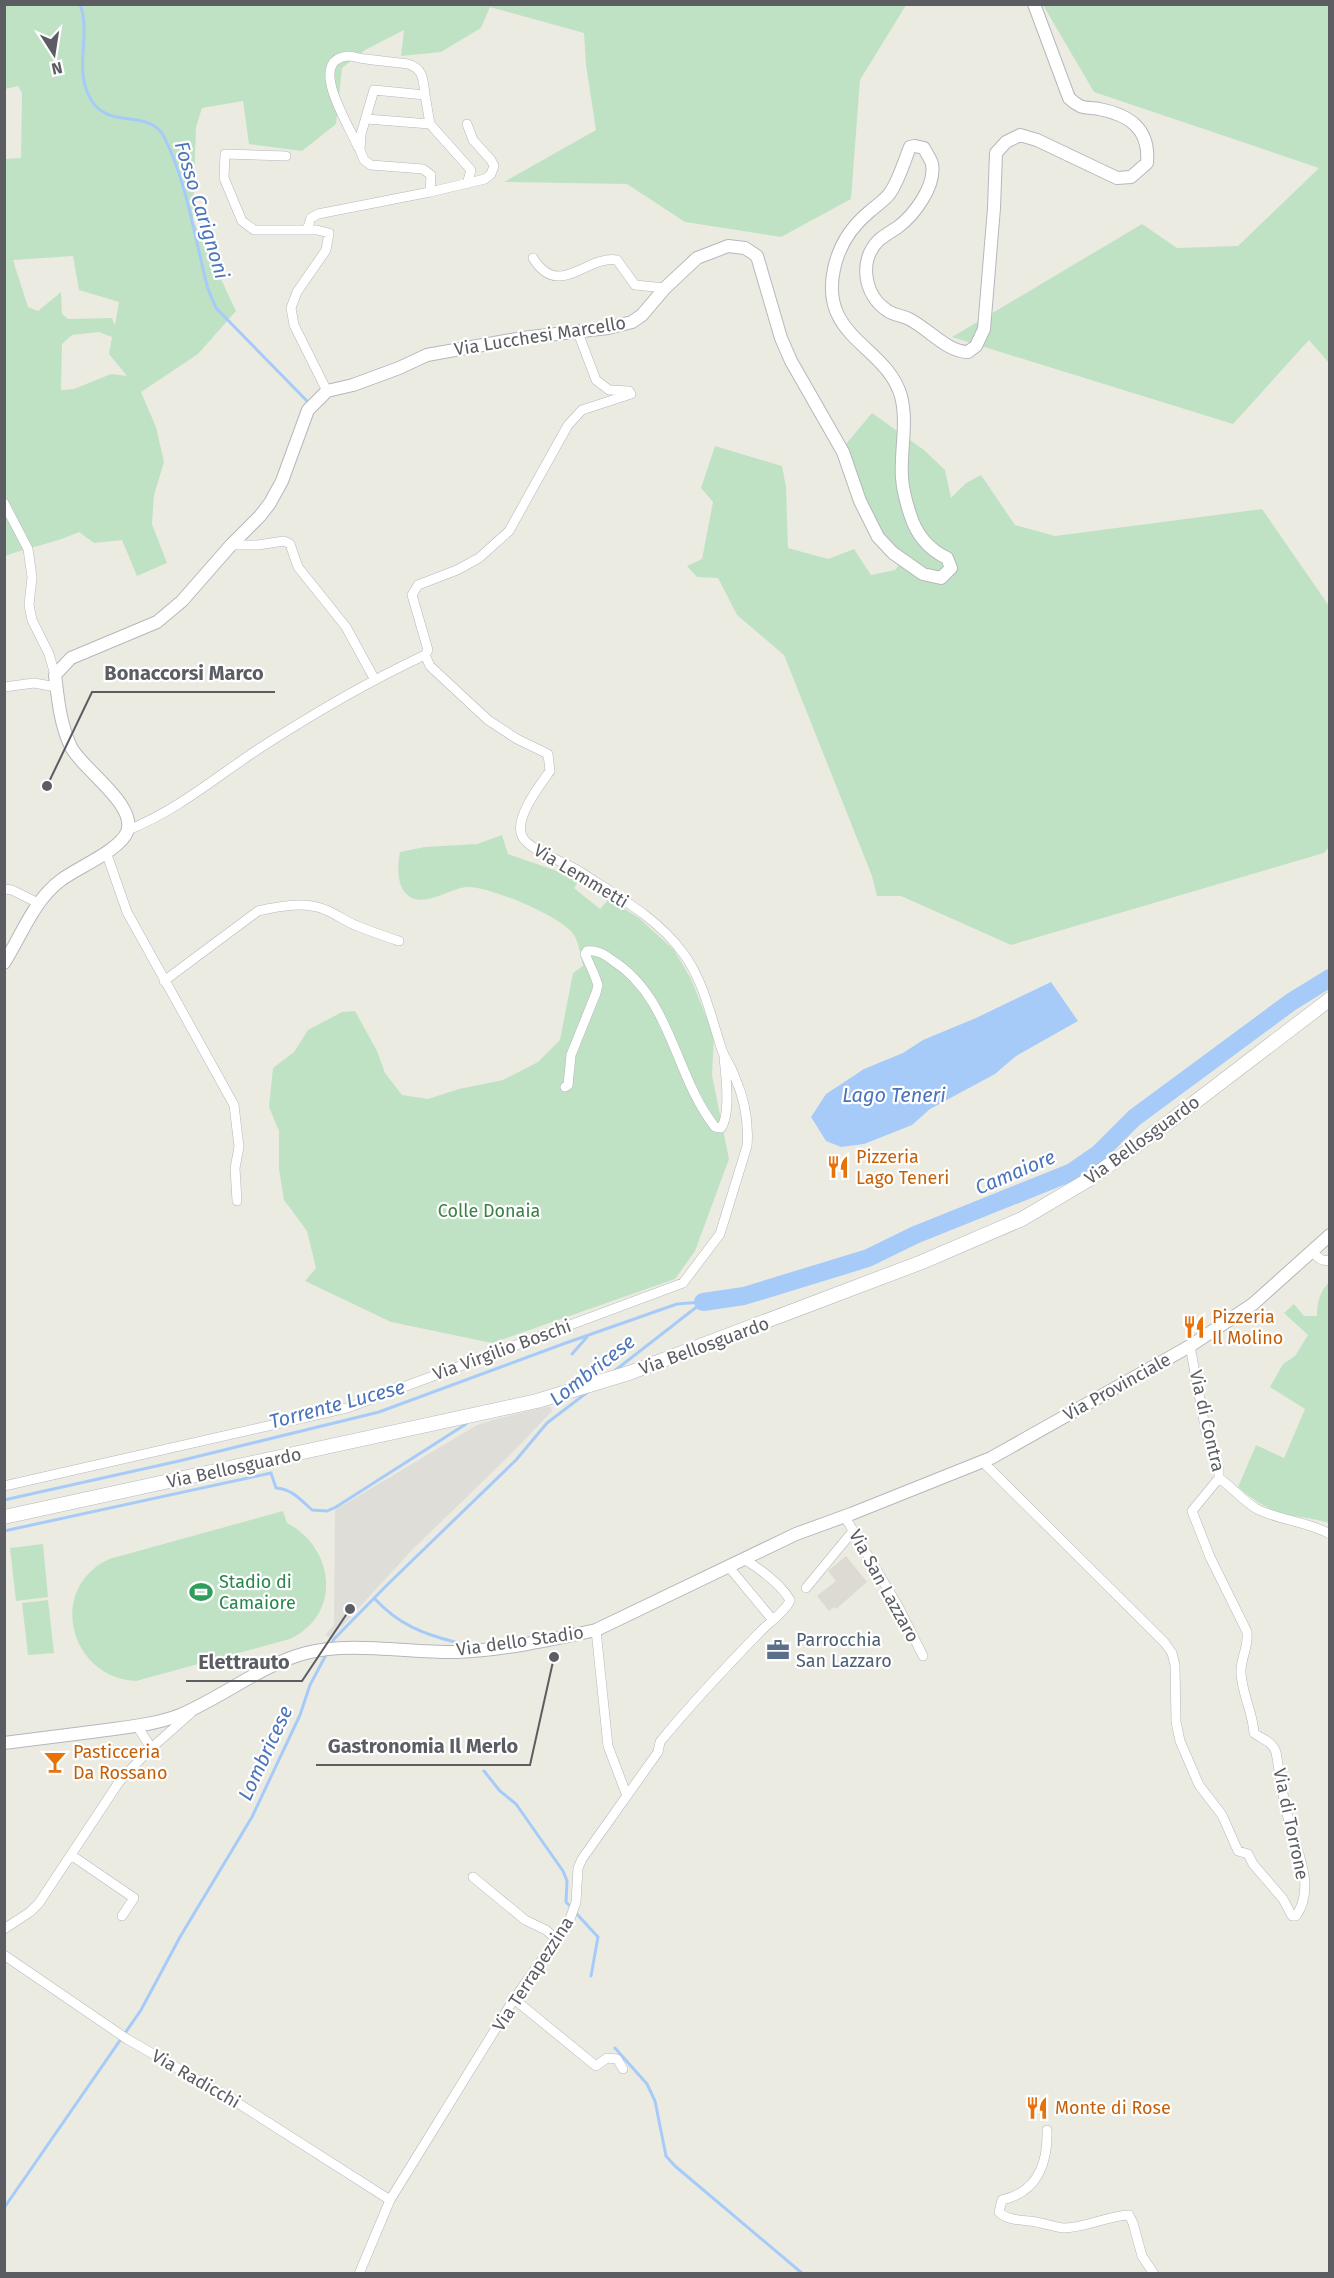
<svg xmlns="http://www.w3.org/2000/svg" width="1334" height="2278" font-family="'Fira Sans',sans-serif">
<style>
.industrial{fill:#deddd7}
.education{fill:#dcdad1}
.green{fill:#c0e2c4;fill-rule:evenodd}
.water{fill:#a6cbf9}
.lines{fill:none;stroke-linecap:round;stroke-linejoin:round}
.stream{stroke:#a6cbf9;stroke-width:3}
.river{stroke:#a6cbf9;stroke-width:18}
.minor-casing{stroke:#b5b7bc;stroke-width:10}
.tertiary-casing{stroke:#b5b7bc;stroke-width:14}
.secondary-casing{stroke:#b6b8be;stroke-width:15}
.minor{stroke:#fff;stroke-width:9}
.tertiary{stroke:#fff;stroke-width:12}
.secondary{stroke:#fff;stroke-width:14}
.labels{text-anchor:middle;stroke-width:4.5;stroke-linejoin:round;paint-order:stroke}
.street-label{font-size:18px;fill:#5b5d62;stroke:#fff}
.food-label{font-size:18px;fill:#c56008;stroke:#fff;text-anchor:start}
.park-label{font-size:18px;fill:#3b8146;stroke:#fff}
.leisure-label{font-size:18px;fill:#27864d;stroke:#fff;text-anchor:start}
.service-label{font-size:18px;fill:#4e5e75;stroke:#fff;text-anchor:start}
.water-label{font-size:20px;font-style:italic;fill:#4b74ba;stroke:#fff}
.leader{fill:none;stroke:#5b5d62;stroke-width:2}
.callout-dot{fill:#5b5d62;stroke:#fff;stroke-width:2}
.callout-label{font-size:20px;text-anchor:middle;font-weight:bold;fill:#5b5d62;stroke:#fff;stroke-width:4.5;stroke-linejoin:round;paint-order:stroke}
</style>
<rect width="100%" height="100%" fill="#ecebe2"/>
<path class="industrial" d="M550 1406 552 1411 514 1451 413 1549 331 1638 325 1635 334 1625 335 1510 477 1425 496 1419Z"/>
<path class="education" d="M846 1556 867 1582 836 1609 834 1607 829 1611 817 1596 836 1581 828 1571Z"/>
<path class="green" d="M5 5H906L860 80 851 199 781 237 685 222 627 184 504 182 596 130 586 65 584 33 490 7 481 28 441 52 401 56 404 30 365 50 342 68 336 124 302 151 249 144 243 101 202 108 196 127 193 220 236 311 198 354 141 392 156 427 164 462 154 495 152 524 167 563 137 576 122 540 94 543 79 532C55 543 30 547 5 556L4 159 21 158 22 93 18 86 5 89ZM73 256 79 290 119 302 115 325 112 318 68 319 62 314 61 292 38 311 28 307 13 260ZM99 332 112 337 109 354 127 376 111 374 74 389 61 390 62 344 72 335Z
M1043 5H1329V363L1309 340 1233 424 952 337 1142 224 1177 248 1238 246 1319 168 1094 92Z
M872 413 924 450 945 470 951 498 966 483 981 475 1015 525 1055 536 1262 509 1329 606V847L1324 853 1011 945 901 896H877L872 876 784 655 737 615 718 578 697 577 687 566 702 559 713 502 701 488 715 446 782 466 786 487 788 548 828 559 854 549 871 575 895 570 907 555 879 535 846 444Z
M502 835 508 854 580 879 574 888 600 909 609 899 639 918 674 950 691 979 714 1036 712 1075 729 1159 695 1251 675 1279 492 1343 391 1322 305 1281 316 1268 307 1231 284 1200 279 1169V1131L269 1107 273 1068 294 1052 308 1030 342 1012 355 1011 377 1051 385 1073 402 1095 428 1099 459 1089 503 1080 538 1062 560 1040 573 973 583 966C581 957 579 943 574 935 563 917 487 885 466 887 450 889 428 905 412 898 396 891 397 866 400 852L425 847 477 844Z
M1329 1282V1523C1315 1519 1302 1517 1287 1515 1269 1511 1252 1499 1238 1487L1256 1445 1284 1458 1305 1409 1270 1387 1283 1364 1295 1356 1308 1335 1284 1313 1294 1304 1304 1316H1317C1317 1301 1320 1292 1329 1282Z
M283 1511 287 1523C334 1547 343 1614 290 1639L136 1681C70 1678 46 1589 109 1559Z
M43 1544 48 1597 16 1601 10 1548Z
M48 1600 54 1653 28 1655 22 1603Z"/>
<path class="water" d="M1051 982 1078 1021 1016 1056 995 1074 930 1109 912 1125 864 1144 841 1147 826 1141 811 1117 826 1094 864 1069 903 1053 923 1040 976 1018Z"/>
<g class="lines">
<path class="stream" d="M80 4C91 34 75 65 88 94 104 131 143 109 161 132 165 137 168 146 171 152 189 195 196 244 208 289L216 308 307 401
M572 1354 587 1337
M613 1372 703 1302
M4 1500 179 1461 379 1412 563 1344 677 1304 702 1302
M4 1531 271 1473 276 1488C292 1489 301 1500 312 1510L327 1511 336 1507 466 1424
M375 1599C398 1624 423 1634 455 1642
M331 1645 334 1639 386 1586 516 1460 547 1423 589 1391
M484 1771 500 1791 516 1804 563 1871 567 1881 566 1902 571 1907
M575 1912 598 1937 591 1976
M615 2048 647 2084 655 2101 666 2156 675 2166 803 2274
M4 2208 141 2010 180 1937 252 1817 300 1715 310 1685 327 1653"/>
<path class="river" d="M703 1302 744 1296 868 1258 915 1235 1072 1172 1098 1154 1134 1118 1291 1002 1330 978"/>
<g class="minor-casing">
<path id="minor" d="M367 119 430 124
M358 147C351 128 305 60 348 56 354 56 360 59 366 59 380 61 394 62 408 64 424 69 423 80 425 95
M286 156 225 154 224 178 242 221 254 230H317L329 233 326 250 297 292 291 308 294 325 327 391
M430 192 431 175 423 169 371 165 364 160 360 150 361 134 374 90 425 95 430 124 471 170 467 184
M307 230 311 218 318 214 430 192 485 179 491 174 494 166 491 160 473 140 467 124
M533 258C559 300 586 255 617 260L635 285 665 288
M4 503 28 549 32 577 29 605 32 620 49 654 55 675
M231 545H258L284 541 290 544 298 567 346 627 375 680
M425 655 428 650 412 595 418 585 457 570 479 558 509 531 568 425 582 410 631 394 629 391 609 390 596 380 577 330
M4 687 34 683 56 687
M106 852 127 912 234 1105 239 1147 235 1168 237 1201
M4 889 12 890 38 903
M164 981 258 911C280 906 305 901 326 910 336 914 345 921 355 925 369 931 384 936 399 941
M565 1087 568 1085 571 1055 596 993 598 985 594 974 585 954 587 951C597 950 604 954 612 960 672 998 674 1075 715 1127L721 1128C731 1114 726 1075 724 1058
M1311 1252 1322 1260 1330 1261
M1190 1346 1206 1432 1219 1469V1478C1232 1487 1246 1504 1259 1510 1282 1521 1307 1521 1330 1534
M982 1461 1165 1643 1172 1653 1175 1665 1176 1722 1180 1741 1199 1785 1222 1815 1238 1851 1248 1854 1253 1864 1283 1899 1292 1916H1296C1316 1887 1297 1852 1289 1822 1283 1799 1280 1775 1276 1752 1271 1740 1263 1740 1254 1733 1253 1713 1242 1694 1241 1673 1240 1659 1249 1647 1247 1632L1210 1557 1192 1511 1219 1478
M4 1486 347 1408 683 1283 720 1234 747 1146C749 1122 744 1097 734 1075 731 1066 725 1059 722 1050 711 1018 704 981 683 953 657 917 615 895 579 871 565 862 528 850 522 836 514 818 540 785 550 771L548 754 517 739 488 720 430 666 425 655C367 682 311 715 257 750 215 778 176 811 128 830
M845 1517 898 1606 923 1656
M728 1566 772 1619
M806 1588 853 1531
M596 1630 608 1746 627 1796
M137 1726 148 1743V1751
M71 1855 134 1898 122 1916
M473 1877 525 1920 546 1930 556 1939
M4 1929 30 1912 39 1903 119 1782 148 1751 191 1713
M4 1955 127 2039 233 2100 390 2200
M514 1999 596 2066 607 2058 617 2059 623 2069
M1047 2130C1048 2162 1038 2192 1002 2200L999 2212C1007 2220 1019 2220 1030 2221 1041 2222 1053 2227 1063 2228 1086 2228 1106 2216 1129 2215L1133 2223 1142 2256 1154 2274
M359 2274 390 2200 514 1999 569 1922 576 1902 578 1868 582 1859 658 1752 660 1742C691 1704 724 1669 758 1634 765 1626 788 1609 790 1600 780 1583 760 1569 744 1559"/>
</g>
<g class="tertiary-casing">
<path id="tertiary" d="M4 963C22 935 33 901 61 880 77 868 120 850 127 832 138 805 81 768 71 747 60 724 58 699 55 675L71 658 157 622 182 601 231 545 260 516 270 503 282 481 308 410 327 391 353 385 399 368 427 355 522 338 608 328 632 322 642 315 665 288 697 258 728 246 745 248 757 256 781 338 791 361 843 452 860 501 878 537 893 553 923 574 941 578 951 568 947 558C928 549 916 534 910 514 906 502 903 491 902 478 900 452 908 423 901 396 886 345 819 338 834 269 839 245 851 227 869 212 876 206 885 200 890 193 899 180 904 162 910 147L915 146 924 148C926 153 931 159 932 164 936 186 914 215 898 227 892 231 885 235 879 240 858 260 864 296 888 311 894 315 903 316 909 319 929 329 947 352 968 352L976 346 984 329 994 208 996 153 1006 142 1020 135 1037 140 1117 178 1131 177 1147 163C1150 129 1130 115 1099 109 1093 107 1086 109 1080 106 1076 104 1072 101 1069 98L1034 4
M4 1743C36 1739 68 1735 99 1731 126 1727 154 1725 180 1715 221 1698 263 1664 306 1653 349 1641 411 1653 456 1652 503 1650 551 1640 596 1630L796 1534 851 1514 991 1458 1190 1346 1253 1304 1330 1235"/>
</g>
<g class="secondary-casing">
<path id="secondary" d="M4 1517 537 1401 629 1373 922 1262 1022 1219 1088 1180 1169 1122 1330 999"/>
</g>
<use href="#minor" class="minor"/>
<use href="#tertiary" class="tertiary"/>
<use href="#secondary" class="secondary"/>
</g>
<defs>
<g id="restaurant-bare" transform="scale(1.8)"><path d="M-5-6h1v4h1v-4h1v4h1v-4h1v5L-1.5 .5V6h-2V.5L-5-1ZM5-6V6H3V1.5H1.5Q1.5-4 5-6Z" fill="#e8710a" stroke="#fff" stroke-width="2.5" paint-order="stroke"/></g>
<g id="stadium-bare" transform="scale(1.8)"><path d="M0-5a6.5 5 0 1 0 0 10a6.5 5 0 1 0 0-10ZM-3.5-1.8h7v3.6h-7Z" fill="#2e9e5b" stroke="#fff" stroke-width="2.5" paint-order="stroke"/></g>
<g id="office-bare" transform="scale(1.8)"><path d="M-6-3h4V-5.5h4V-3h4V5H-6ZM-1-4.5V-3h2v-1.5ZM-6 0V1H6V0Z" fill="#5c6f8a" stroke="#fff" stroke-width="2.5" paint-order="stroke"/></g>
<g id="bar-bare" transform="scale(1.8)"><path d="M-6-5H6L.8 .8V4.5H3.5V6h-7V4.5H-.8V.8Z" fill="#e8710a" stroke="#fff" stroke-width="2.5" paint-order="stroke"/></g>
</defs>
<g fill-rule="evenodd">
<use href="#restaurant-bare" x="838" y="1167"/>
<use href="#restaurant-bare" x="1194" y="1327"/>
<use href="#stadium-bare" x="201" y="1592"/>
<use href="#office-bare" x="778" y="1650"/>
<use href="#bar-bare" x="55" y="1762"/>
<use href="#restaurant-bare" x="1037" y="2108"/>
</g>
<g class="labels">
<g class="street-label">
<text transform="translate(540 336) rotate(-9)" y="6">Via Lucchesi Marcello</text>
<text transform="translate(581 876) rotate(31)" y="6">Via Lemmetti</text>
<text transform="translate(1142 1140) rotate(-36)" y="6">Via Bellosguardo</text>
<text transform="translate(704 1346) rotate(-20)" y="6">Via Bellosguardo</text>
<text transform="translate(502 1350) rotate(-20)" y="6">Via Virgilio Boschi</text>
<text transform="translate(1117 1387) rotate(-29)" y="6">Via Provinciale</text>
<text transform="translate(1207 1421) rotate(77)" y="6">Via di Contra</text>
<text transform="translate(234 1468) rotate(-12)" y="6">Via Bellosguardo</text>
<text transform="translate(884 1586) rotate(61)" y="6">Via San Lazzaro</text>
<text transform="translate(520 1641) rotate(-8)" y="6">Via dello Stadio</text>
<text transform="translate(1291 1824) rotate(78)" y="6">Via di Torrone</text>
<text transform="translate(533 1974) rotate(-57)" y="6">Via Terrapezzina</text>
<text transform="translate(196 2079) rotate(30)" y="6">Via Radicchi</text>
</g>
<g class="food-label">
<text x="856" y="1163">Pizzeria<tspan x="856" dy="21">Lago Teneri</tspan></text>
<text x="1212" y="1323">Pizzeria<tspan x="1212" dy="21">Il Molino</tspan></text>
<text x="73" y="1758">Pasticceria<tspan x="73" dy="21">Da Rossano</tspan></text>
<text x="1055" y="2114">Monte di Rose</text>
</g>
<g class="park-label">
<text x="489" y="1217">Colle Donaia</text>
</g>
<g class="leisure-label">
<text x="219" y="1588">Stadio di<tspan x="219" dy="21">Camaiore</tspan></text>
</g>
<g class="service-label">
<text x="796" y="1646">Parrocchia<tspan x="796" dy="21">San Lazzaro</tspan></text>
</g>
<g class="water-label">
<text transform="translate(202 210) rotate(73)" y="7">Fosso Carignoni</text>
<text x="894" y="1102">Lago Teneri</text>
<text transform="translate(1015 1172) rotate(-23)" y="7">Camaiore</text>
<text transform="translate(592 1370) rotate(-38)" y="7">Lombricese</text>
<text transform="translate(337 1404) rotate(-15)" y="7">Torrente Lucese</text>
<text transform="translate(265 1753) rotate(-65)" y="7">Lombricese</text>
</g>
</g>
<path class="leader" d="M47 786L92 692H275M350 1609L302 1681H186M554 1657L530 1765H316"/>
<g class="callout-dot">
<circle cx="47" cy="786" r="6"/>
<circle cx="350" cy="1609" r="6"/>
<circle cx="554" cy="1657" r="6"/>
</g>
<g class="callout-label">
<text x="184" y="680">Bonaccorsi Marco</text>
<text x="244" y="1669">Elettrauto</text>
<text x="423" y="1753">Gastronomia Il Merlo</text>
</g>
<rect width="1334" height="2278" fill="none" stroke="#5b5d62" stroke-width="12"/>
<g transform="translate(54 54) rotate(168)" stroke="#ffffff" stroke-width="4.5" paint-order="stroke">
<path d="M0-4.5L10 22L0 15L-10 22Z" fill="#5b5d62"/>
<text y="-9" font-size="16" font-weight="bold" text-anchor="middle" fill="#5b5d62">N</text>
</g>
</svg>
